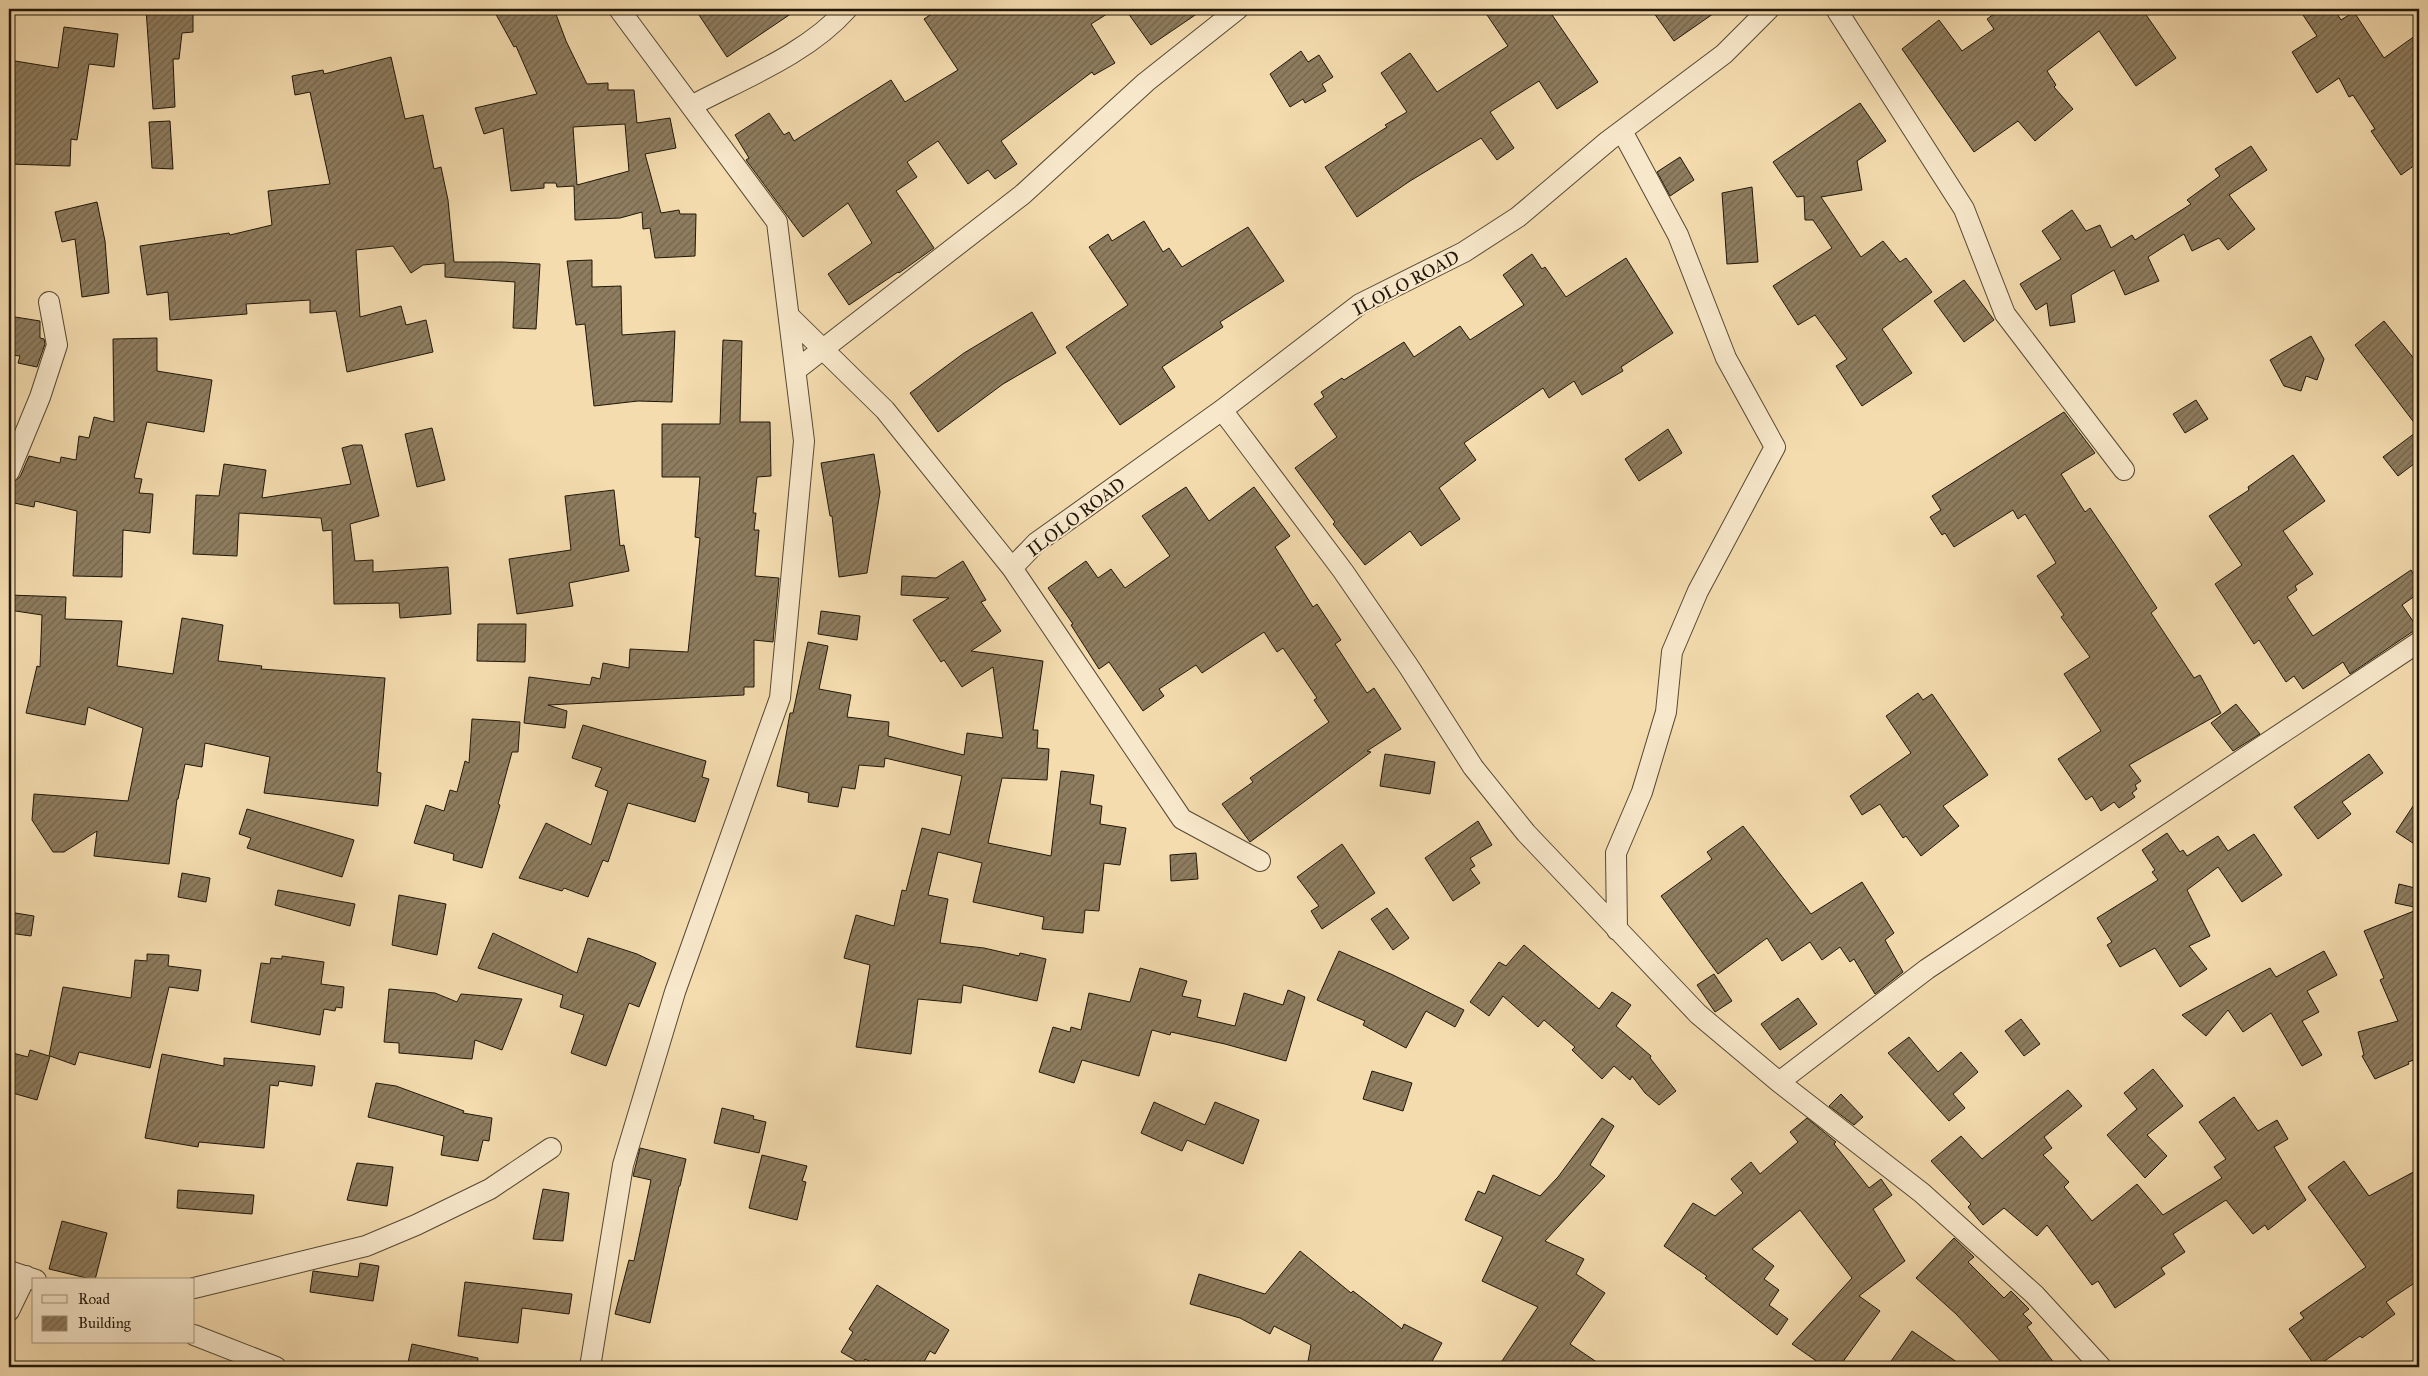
<svg xmlns="http://www.w3.org/2000/svg" width="2428" height="1376" font-family="'IM FELL Great Primer',serif">
<style>
.building{fill:url(#building-hatch);stroke:#201709;fill-rule:evenodd}
.lines{fill:none;stroke-linecap:round;stroke-linejoin:round}
.minor-casing{stroke:#554832;stroke-width:22}
.minor{stroke:#f8e8cb;stroke-width:20}
.labels{text-anchor:middle;stroke-width:4;stroke-linejoin:round;paint-order:stroke}
.street-label{font-size:18px;fill:#201709;stroke:#f8e8cb}
</style>
<defs>
<pattern id="building-hatch" width="6" height="6" patternUnits="userSpaceOnUse" patternTransform="scale(1.25)"><rect width="6" height="6" fill="#8e7d5f"/><path d="M-1 1l2-2M0 6l6-6M5 7l2-2" fill="none" stroke="#74654d"/></pattern>
</defs>
<rect width="100%" height="100%" fill="#f4dcaf"/>
<filter id="stains"><feTurbulence type="fractalNoise" baseFrequency=".004" numOctaves="4"/><feColorMatrix values="0 0 0 0 .2 0 0 0 0 .09 0 0 0 0 .02 0 0 0 .5 -.17"/></filter>
<radialGradient id="worn" r=".72"><stop offset=".6" stop-color="#630" stop-opacity="0"/><stop offset="1" stop-color="#630" stop-opacity=".3"/></radialGradient>
<path class="building" d="M146 9 193 10V32L182 33 179 59H173L175 107 153 109Z
M493 9H554L566 41 587 84 608 83V90H634L637 123 670 118 676 148 645 154 661 213 679 210 680 214H696L695 256 655 258 650 228 643 229 642 212 620 218 575 220 574 186 557 187 556 183H544V188L511 191 503 128 484 134 475 108 537 94 516 46 514 47ZM625 124 629 171 577 185 573 127Z
M695 9H798L727 57Z
M939 9H1115L1091 24 1115 63 1094 75 1092 72 1001 141 1017 164 995 179 988 170 968 184 938 141 907 162 917 177 896 191 934 248 899 273 898 272 849 305 828 274 872 243 848 203 803 237 746 160 749 158 735 135 769 113 784 135 789 132 794 141 891 80 905 102 958 70 924 19Z
M1125 9H1204L1151 45Z
M1483 9H1548L1598 82 1557 109 1539 81 1490 112 1514 148 1497 160 1481 138 1410 181 1357 217 1325 167 1387 127 1385 125 1407 112 1381 73 1410 53 1437 92 1508 46Z
M1651 9H1720L1674 41Z
M2001 9H2142L2176 58 2136 86 2099 31 2047 71 2056 85 2054 87 2073 109 2035 141 2018 121 1974 152 1902 49 1939 20 1962 51 1994 29 1987 19Z
M2313 9H2334L2341 20 2354 12 2384 58 2419 33V162L2401 175 2371 131 2375 129 2353 95 2349 97 2339 78 2317 93 2292 52 2317 36 2303 15Z
M64 27 118 34 114 67 89 64 77 140 71 139 70 166 9 164V60L58 68Z
M1301 51 1308 62 1319 55 1333 77 1322 84 1326 91 1305 103 1303 99 1290 107 1270 74Z
M391 57 405 119 423 115 434 169 441 167 448 200 454 262H503L540 264 536 329 513 328 515 282 445 277V263L423 265 411 273 393 246 356 250 360 317 401 306 406 325 426 320 433 352 347 372 336 311 310 313V300L246 304 247 314 170 320 168 292 147 295 140 246 229 233 230 235 272 225 268 191 330 184 310 92 295 95 292 76 323 70 324 74Z
M1860 103 1886 141 1857 161 1862 190 1821 197 1861 257 1883 241 1900 262 1906 258 1932 292 1882 329 1912 373 1862 406 1836 366 1847 359 1815 315 1798 325 1773 286 1832 248 1813 220H1805L1804 196 1797 197 1773 162Z
M170 121 173 169 152 168 149 122Z
M2251 146 2267 170 2229 195 2255 229 2228 250 2219 238 2192 251 2184 234 2148 257 2159 281 2125 295 2114 270 2071 295 2075 322 2050 326 2047 303 2036 310 2020 284 2061 259 2042 231 2072 210 2086 231 2100 225 2111 248 2132 235 2135 240 2191 204 2187 200 2220 176 2215 169Z
M1680 157 1694 180 1670 196 1657 172Z
M1752 187 1758 262 1727 264 1722 193Z
M97 202 105 241 109 293 82 297 75 239 62 242 55 212Z
M1144 221 1163 252 1169 248 1182 267 1248 227 1284 281 1220 322 1223 327 1162 367 1175 387 1120 425 1066 347 1128 305 1089 247 1108 234 1112 241Z
M1532 254 1542 269 1545 267 1566 297 1626 258 1673 333 1621 367 1623 371 1582 395 1574 381 1549 398 1543 388 1464 443 1476 460 1439 488 1460 519 1421 546 1410 531 1365 565 1333 524 1335 522 1295 468 1337 437 1314 404 1324 397 1321 392 1342 378 1344 380 1404 342 1414 357 1460 326 1470 340 1524 305 1503 275Z
M592 260V287L621 286 622 335 675 331 672 402 638 401 594 406 585 324 576 325 567 261Z
M1964 280 1994 320 1964 342 1934 301Z
M1032 312 1056 353 1003 384 938 432 910 393 964 353Z
M9 316 40 321V338L44 339 45 344 37 367 18 363 20 356 11 355 12 346 9 345Z
M2384 321 2419 365V429L2355 345Z
M2311 336 2324 359 2317 380 2306 376 2301 391 2284 386 2270 360Z
M157 338V371L212 380 204 432 147 422 134 478 142 479 139 493 153 494 150 533 123 530 122 577 73 576 77 511 35 501 34 507 9 502 12 483 20 477 29 456 60 463 61 457 76 460 79 436 89 438 94 417 114 422 113 339Z
M723 340 742 341 740 422H770L771 476 757 477 753 513H756L754 530H759L755 576 779 578 773 642 754 640V687H744V695L548 705 567 711 565 728 524 723 529 677 590 685 592 677 600 679 603 663 629 668 630 649 688 652 700 538 695 537 700 477H662V424H720Z
M2196 400 2208 419 2185 433 2173 414Z
M2064 412 2095 453 2061 474 2085 512 2090 508 2124 558 2157 608 2151 613 2194 678 2200 675 2221 713 2129 765 2141 781 2135 785 2137 789 2132 793 2135 797 2119 808 2114 802 2101 811 2092 796 2086 800 2058 759 2101 731 2064 674 2090 657 2061 617 2064 615 2037 576 2056 563 2052 556 2025 514 2018 519 2013 510 1954 547 1945 533 1942 535 1930 517 1941 510 1932 496Z
M432 428 445 480 417 487 405 434Z
M1668 429 1682 453 1639 481 1625 459Z
M2419 430V460L2398 476 2383 457Z
M353 445H362L379 516 350 524 355 561 373 560V572L448 567 451 614 400 618 399 603 334 604 332 530 323 531 321 518 239 513 237 556 193 554 196 495 219 496 224 464 266 470 262 498 351 484 342 448Z
M874 454 880 492 867 573 839 577 832 516H830L821 463Z
M2293 455 2325 501 2283 531 2313 574 2295 586 2297 590 2287 597 2313 636 2411 570 2419 582V593L2402 605 2419 630 2412 632 2350 674 2343 662 2303 689 2294 676 2286 682 2259 640 2254 644 2215 584 2242 565 2209 516 2249 490 2248 487Z
M1186 487 1209 521 1254 487 1290 536 1275 547 1313 607 1317 604 1341 640 1335 644 1367 693 1374 688 1401 729 1367 751 1371 752 1250 842 1222 804 1253 782 1250 778 1329 722 1314 700 1317 698 1283 648 1277 652 1264 632 1202 673 1196 665 1159 689 1164 696 1143 711 1109 662 1099 669 1071 625 1073 624 1048 588 1086 561 1098 578 1111 569 1125 588 1170 556 1142 516Z
M614 490 620 546 624 545 629 571 569 583 573 606 517 614 509 559 571 550 565 496Z
M963 561 986 600 981 602 1001 631 971 651 1043 661 1033 730H1038L1037 748 1049 749 1047 780 1002 778 988 843 1051 856 1061 771 1094 775 1090 804 1102 806 1100 824 1126 828 1120 865 1104 863 1099 911 1085 910 1083 933 1042 929 1044 917 973 902 982 863 938 852 928 895 948 899 940 943 984 948 1019 956 1020 953 1046 959 1037 1001 963 985 961 1003 918 999 911 1054 856 1047 870 965 844 958 856 915 894 926 902 890 906 891 922 828 950 835 962 776 885 758 884 767 859 765 855 789 842 787 838 807 808 802 809 793 777 786 790 713H793L808 642 828 646 819 689 851 695 847 717 889 722 888 736 964 755 967 733 1003 738 993 667 962 687 944 660 941 662 913 620 949 598 901 595 902 576 936 578Z
M9 595 66 597 65 619 122 621 117 666 173 674 182 618 223 625 218 661 262 666 261 669 385 678 377 772 381 773 378 806 264 793 270 757 205 743 202 767 185 764 178 799H177L169 864 94 856 97 831 64 852H53L32 820 34 794 128 801 143 728 88 707 85 725 26 713 37 666 40 667 42 615 9 610Z
M821 611 860 616 857 640 818 634Z
M478 624H526L525 662 477 661Z
M1918 693 1923 700 1932 694 1988 775 1943 806 1959 826 1921 856 1906 836 1903 838 1880 804 1862 815 1850 796 1911 753 1886 716Z
M2236 704 2260 734 2233 751 2211 723Z
M472 719 520 722 518 752H512L498 804 500 805 482 868 453 860 454 854 414 843 426 805 444 811 450 790 457 792 465 761 469 763Z
M583 725 706 761 702 777 709 779 695 822 628 803 608 862 603 860 588 897 564 888 562 891 519 878 546 823 591 845 608 791 595 786 602 768 572 758Z
M1385 754 1435 762 1430 794 1380 786Z
M2369 754 2383 773 2342 802 2351 814 2318 839 2294 807Z
M2419 797V847L2396 832Z
M247 809 354 840 342 877 247 848 251 838 239 834Z
M1478 821 1492 845 1470 858 1475 866 1470 869 1480 883 1453 901 1425 858Z
M1743 826 1811 914 1862 882 1894 933 1885 940 1903 972 1875 994 1854 959 1850 962 1840 947 1822 960 1810 942 1782 961 1767 938 1718 974 1661 896 1712 859 1707 852Z
M2167 833 2180 852 2183 850 2187 856 2218 836 2228 851 2254 834 2282 875 2242 902 2218 867 2187 890 2210 936 2189 946 2207 969 2180 987 2155 948 2120 967 2107 945 2112 942 2097 918 2158 880 2152 872 2155 870 2142 850Z
M1342 844 1375 893 1322 929 1311 911 1319 906 1297 877Z
M1196 853 1198 879 1171 881 1170 855Z
M182 873 210 878 206 902 178 897Z
M2399 884 2419 889V908L2395 903Z
M278 890 355 904 350 926 275 905Z
M399 895 446 904 437 955 392 945Z
M1387 908 1409 938 1393 950 1371 919Z
M2419 909V1071L2414 1060 2408 1062 2409 1064 2375 1079 2362 1056 2364 1055 2358 1032 2398 1021 2380 980 2384 978 2364 931Z
M9 912 34 916 31 936 9 933Z
M493 933 577 973 588 938 637 954 656 963 639 1007 629 1003 606 1066 571 1053 584 1015 560 1007 563 995 478 968Z
M1524 945 1599 1009 1612 992 1631 1005 1616 1026 1651 1056 1650 1058 1676 1091 1659 1105 1645 1093 1632 1076 1630 1080 1614 1066 1602 1079 1572 1050 1575 1047 1544 1020 1538 1027 1503 996 1489 1016 1470 1002 1499 962 1506 966Z
M1339 951 1393 975 1464 1010 1455 1027 1426 1011 1406 1048 1363 1025 1365 1021 1317 1000Z
M2324 951 2337 975 2307 991 2319 1012 2302 1021 2322 1055 2302 1066 2271 1013 2243 1032 2228 1010 2206 1036 2182 1015 2270 968 2276 977Z
M147 954 169 955 168 966 201 970 198 991 169 987 150 1068 79 1052 75 1065 50 1056 37 1100 9 1092V1052L28 1057 30 1050 49 1056 63 987 131 998 135 960 147 961Z
M282 956 324 962 321 984 344 987 342 1008 336 1007 335 1011 324 1009 320 1035 251 1022 261 963 270 964 271 958 282 959Z
M1140 968 1187 981 1182 996 1201 1000 1197 1017 1235 1026 1244 993 1283 1005 1288 990 1305 997 1286 1061 1225 1044 1171 1032 1170 1035 1152 1030 1139 1076 1082 1060 1074 1083 1039 1072 1053 1027 1070 1032 1071 1027 1081 1030 1089 993 1130 1002Z
M1714 974 1732 1001 1715 1012 1697 985Z
M389 989 435 993 457 1002 461 994 522 999 502 1050 475 1040 472 1059 399 1053V1043L384 1042Z
M1798 998 1817 1024 1780 1050 1761 1024Z
M2021 1019 2040 1044 2024 1056 2005 1031Z
M1909 1037 1938 1072 1961 1052 1978 1072 1953 1094 1965 1108 1949 1121 1888 1053Z
M162 1054 224 1066V1058L315 1066 312 1086 279 1081 278 1086 270 1085 264 1148 199 1142 198 1147 145 1138Z
M2153 1069 2183 1106 2147 1135 2167 1156 2145 1178 2107 1135 2137 1109 2124 1093Z
M1372 1071 1412 1083 1403 1111 1363 1099Z
M376 1083 396 1086 464 1111 463 1113 492 1118 489 1141 483 1140 478 1161 441 1155 444 1136 368 1117Z
M2068 1090 2082 1106 2044 1137 2052 1148 2043 1155 2069 1182 2064 1187 2092 1221 2137 1184 2163 1215 2222 1178 2214 1167 2226 1159 2199 1122 2234 1097 2258 1131 2277 1120 2288 1139 2274 1147 2306 1200 2268 1230 2265 1225 2253 1234 2226 1200 2173 1234 2185 1252 2161 1268 2165 1274 2115 1308 2098 1281 2092 1285 2047 1225 2037 1236 2004 1208 1983 1225 1968 1207 1971 1204 1931 1161 1961 1136 1982 1159Z
M1841 1094 1863 1117 1854 1125 1829 1106Z
M1154 1102 1205 1125 1215 1102 1259 1120 1243 1164 1187 1140 1182 1151 1141 1133Z
M722 1108 754 1116 753 1119 766 1122 759 1153 714 1143Z
M1602 1118 1614 1126 1590 1165 1605 1176 1545 1241 1584 1259 1576 1274 1605 1293 1570 1344 1604 1367H1498L1538 1307 1482 1281 1503 1237 1465 1220 1478 1191 1485 1194 1493 1175 1540 1196 1558 1177Z
M1807 1118 1836 1142 1834 1144 1869 1188 1881 1179 1892 1195 1873 1209 1905 1261 1859 1296 1880 1311 1839 1367H1825L1792 1344 1852 1278 1800 1210 1752 1249 1774 1266 1764 1279 1779 1290 1769 1305 1788 1319 1777 1335 1705 1278 1707 1276 1664 1246 1693 1203 1715 1216 1743 1193 1731 1179 1751 1162 1760 1174 1798 1142 1790 1132Z
M640 1148 686 1159 680 1186H679L650 1323 615 1314 629 1260 634 1261 651 1180 633 1176Z
M762 1155 807 1166 802 1181 806 1182 797 1220 749 1208Z
M2344 1161 2369 1196 2419 1169V1280L2386 1302 2395 1314 2362 1338 2360 1336 2316 1367 2289 1329 2304 1318 2300 1313 2366 1267 2308 1187Z
M357 1163 393 1167 387 1206 347 1200Z
M543 1189 569 1193 563 1241 533 1239Z
M178 1190 254 1195 252 1214 177 1208Z
M62 1221 107 1233 95 1280 49 1269Z
M1954 1238 1974 1257 1968 1262 2004 1298 2011 1291 2029 1309 2023 1314 2032 1323 2027 1327 2057 1367H2006L1956 1314 1916 1278Z
M1300 1251 1351 1293 1353 1291 1402 1329 1404 1324 1442 1343 1429 1367H1307L1311 1345 1274 1326 1270 1334 1240 1318 1190 1304 1199 1274 1265 1294Z
M360 1263 379 1266 373 1301 310 1292 313 1271 358 1277Z
M465 1282 572 1294 569 1314 522 1308 518 1343 458 1336Z
M877 1285 949 1330 935 1354 930 1351 921 1367H881L865 1359 862 1364 841 1352 853 1332 849 1329Z
M1912 1331 1964 1367H1887Z
M412 1344 478 1358 477 1367H407Z"/>
<g class="lines">
<g class="minor-casing">
<path id="minor" d="M1836 9 1964 209 2005 314 2124 470
M691 106C744 78 807 54 847 9
M789 316 885 410 1012 568 1182 819 1260 861
M796 370 1022 195 1146 82 1238 9
M1222 410 1343 571 1409 667 1473 767 1526 833 1698 1014 1779 1082 1922 1193 2035 1295 2101 1367
M9 472 40 397 57 345 49 302
M1012 568 1036 543 1222 410 1360 304 1464 252 1518 217 1608 141 1724 54 1769 9
M1617 930 1616 853 1642 792 1666 712 1672 652 1698 591 1775 447 1726 358 1678 235 1622 131
M1779 1082 1927 969 2419 642
M9 1271 36 1280
M194 1288 366 1246 416 1225 490 1189 551 1148
M9 1311 26 1276
M194 1335 276 1367
M590 1367 623 1165 675 992 780 698 804 441 777 222 619 9"/>
</g>
<use href="#minor" class="minor"/>
</g>
<g class="labels">
<g class="street-label">
<text transform="translate(1406 283) rotate(-28)" y="6">ILOLO ROAD</text>
<text transform="translate(1076 517) rotate(-37)" y="6">ILOLO ROAD</text>
</g>
</g>
<rect width="2428" height="1376" fill="none" stroke="#f4dcaf" stroke-width="30"/>
<rect x="10" y="10" width="2408" height="1356" fill="none" stroke="#201709" stroke-width="2.5"/>
<rect x="15" y="15" width="2398" height="1346" fill="none" stroke="#201709"/>
<rect x="32" y="1278" width="162" height="65" fill="#f8e8cb" stroke="#a2947d"/>
<rect x="42" y="1295" width="25" height="8" fill="#f8e8cb" stroke="#a2947d"/>
<text x="78" y="1304" font-size="15" fill="#201709">Road</text>
<rect x="42" y="1316" width="25" height="15" fill="url(#building-hatch)" stroke="#a2947d"/>
<text x="78" y="1328" font-size="15" fill="#201709">Building</text>
<rect width="100%" height="100%" filter="url(#stains)"/>
<rect width="100%" height="100%" fill="url(#worn)"/>
</svg>
